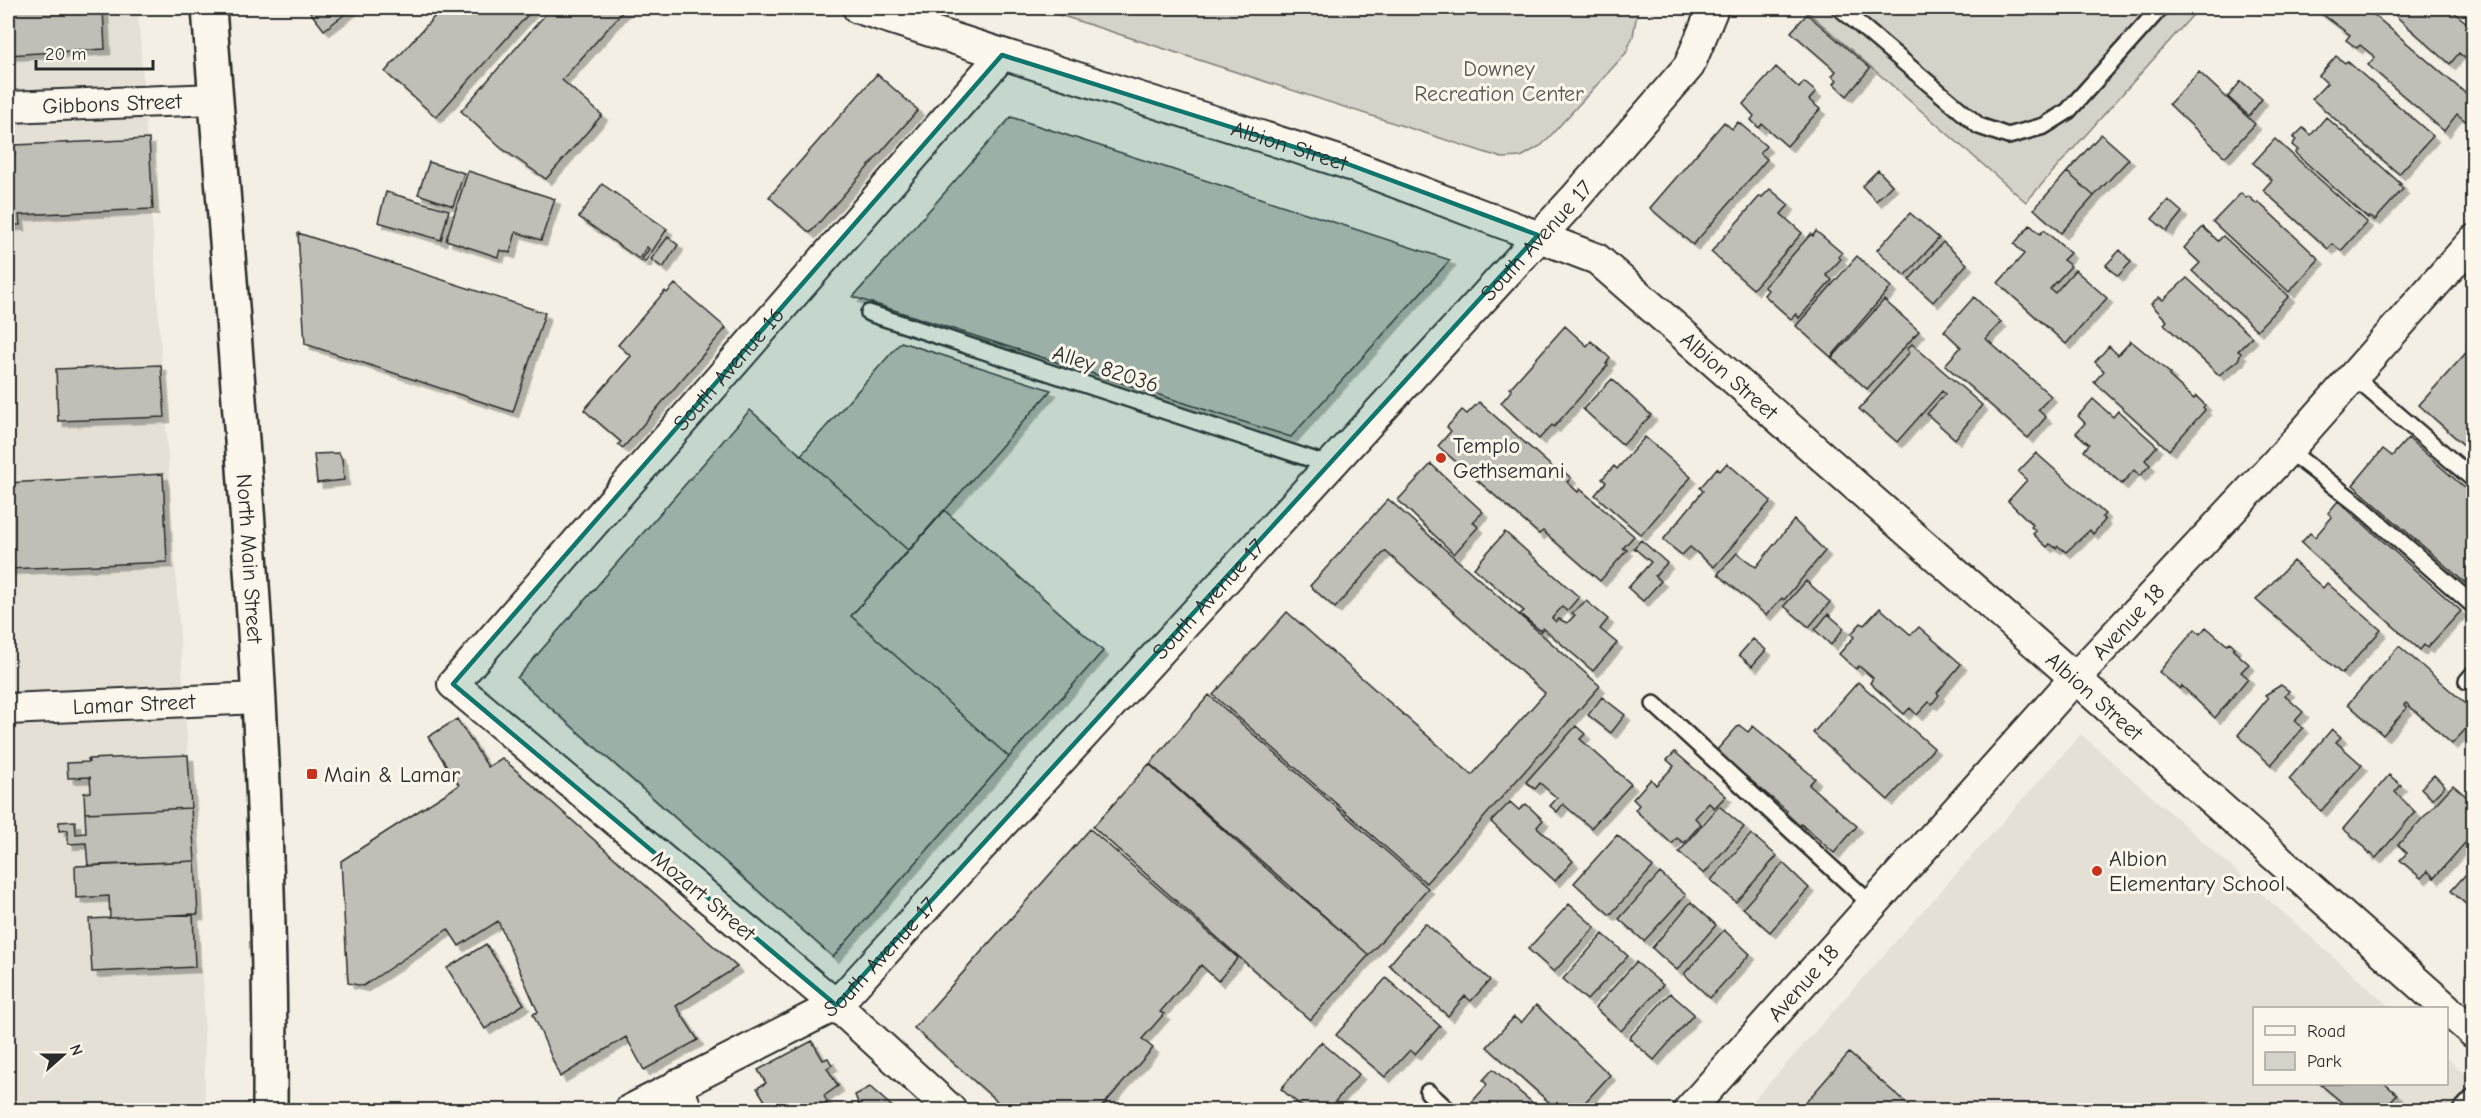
<svg xmlns="http://www.w3.org/2000/svg" width="2481" height="1118" font-family="'Comic Neue',sans-serif">
<style>
.built{fill:#e4e0d6}
.green{fill:#d5d2c9;stroke:#807e7a;stroke-width:1.5}
.building{fill:#c0beb6;stroke:#2b2b2b;stroke-width:1.5;filter:url(#shadow)}
.lines{fill:none;stroke-linecap:round;stroke-linejoin:round}
.service-casing{stroke:#2b2b2b;stroke-width:20}
.minor-casing{stroke:#2b2b2b;stroke-width:34}
.secondary-casing{stroke:#2b2b2b;stroke-width:38}
.service{stroke:#fbf7ec;stroke-width:15}
.minor{stroke:#fbf7ec;stroke-width:30}
.secondary{stroke:#fbf7ec;stroke-width:33}
.marked{fill:#0f766e;fill-opacity:0.2;stroke:#0f766e;stroke-width:4.5;stroke-linejoin:round}
.poi-dot{fill:#c8321e;stroke:#fbf7ec;stroke-width:2}
.labels{text-anchor:middle;stroke-width:6;stroke-linejoin:round;paint-order:stroke}
.park-label{font-size:22px;fill:#565552;stroke:#fbf7ec}
.street-label{font-size:22px;fill:#2b2b2b;stroke:#fbf7ec}
.poi-label{font-size:22px;fill:#2b2b2b;stroke:#fbf7ec;text-anchor:start}
</style>
<defs>
<filter id="shadow"><feDropShadow dx="5.5" dy="5.5" stdDeviation="0" flood-color="#0004"/></filter>
</defs>
<rect width="100%" height="100%" fill="#f3efe4"/>
<filter id="ink" filterUnits="userSpaceOnUse"><feTurbulence type="fractalNoise" baseFrequency=".0167" numOctaves="2"/><feDisplacementMap in="SourceGraphic" scale="12" xChannelSelector="R" yChannelSelector="G"/><feConvolveMatrix kernelMatrix="1 2 1 2 8 2 1 2 1" color-interpolation-filters="sRGB"/></filter>
<g filter="url(#ink)">
<path class="built" d="M8 8H138L195 861V967H201L204 1000 205 1110H8Z
M2081 734 2391 1008H2254V1084H2446L2447 1058 2474 1082 2473 1110H1745Z"/>
<path class="green" d="M1038 8H1638L1633 36 1626 53 1542 145 1521 157 1502 158Z
M1803 8H2199L2026 202Z"/>
<path class="building" d="M8 8H103L105 49 8 55Z
M307 8H353L324 30Z
M442 8H534L436 117 385 72Z
M551 8H626L562 80 602 115 546 179 501 148 461 111Z
M2314 8H2366L2472 99 2474 116 2468 123 2457 114 2444 131 2368 65 2375 57 2360 45 2357 48 2346 40 2350 35Z
M2399 8H2448L2455 13 2474 29V66L2459 53 2450 64 2398 18 2394 13Z
M1807 14 1870 68 1847 96 1834 84 1837 80 1832 76 1836 71 1791 32Z
M2336 56 2345 63 2347 61 2433 136 2399 174 2312 99 2327 83 2319 76Z
M1776 67 1799 88 1804 82 1816 92 1809 100 1820 109 1787 146 1762 124 1759 128 1751 120 1754 116 1743 104Z
M2199 72 2255 124 2225 157 2169 104Z
M877 74 918 110 810 233 769 197Z
M2241 81 2262 99 2249 116 2228 97Z
M1011 117 1450 260 1291 437 853 297Z
M2326 117 2401 184 2399 185 2403 189 2375 220 2370 217 2368 218 2295 153 2298 150 2292 145 2296 140 2293 138 2303 128 2311 135Z
M1724 122 1732 129 1738 122 1766 146 1760 153 1767 159 1693 245 1650 208Z
M2101 134 2129 159 2094 196 2067 172Z
M149 139 153 209 19 215 20 225H8V154H15V145Z
M2275 139 2367 222 2341 251 2333 244 2328 249 2263 190 2272 180 2253 163Z
M429 162 464 173 453 206 418 194Z
M1878 170 1892 185 1876 201 1862 186Z
M468 171 555 199 541 240 516 232 510 253 500 250 498 257 446 240Z
M2067 172 2094 196 2061 233 2034 209Z
M602 184 667 229 645 262 641 261 649 249 647 247 639 259 579 217Z
M1770 189 1789 205 1781 214 1802 233 1753 289 1711 252 1760 196 1762 197Z
M386 192 449 210 441 240 378 222Z
M2241 193 2246 198 2248 196 2257 204 2258 202 2319 259 2289 292 2213 222Z
M2168 200 2182 212 2167 231 2152 219Z
M1910 213 1939 238 1905 276 1877 250Z
M2030 225 2040 234 2044 230 2070 253 2063 260 2071 266 2050 289 2055 293 2075 270 2107 298 2066 344 1998 283 2024 254 2014 244Z
M2203 227 2218 241 2223 236 2289 296 2257 330 2192 271 2200 263 2184 248Z
M1816 231 1842 253 1838 257 1841 259 1826 275 1832 280 1799 318 1796 314 1791 319 1764 295 1768 290 1764 287 1811 234 1813 236Z
M298 233 545 313 513 412 305 344Z
M668 237 678 245 663 268 651 259Z
M1943 242 1967 264 1933 302 1909 280Z
M2120 250 2131 262 2118 276 2106 265Z
M1857 256 1891 287 1831 357 1796 326Z
M2187 278 2252 337 2238 351 2241 353 2238 360 2219 375 2164 324 2167 321 2151 304 2159 297 2163 300Z
M675 284 726 328 623 448 618 444 621 442 584 410 631 356 618 345 665 291 667 293Z
M1974 297 2001 322 1986 339 2051 396 2038 410 2046 417 2028 438 1945 365 1961 347 1944 331Z
M1884 300 1919 331 1867 389 1832 358Z
M1565 326 1587 346 1591 341 1610 358 1606 364 1608 365 1554 427 1552 425 1539 439 1501 403 1512 390 1510 388Z
M2131 341 2171 374 2169 376 2194 399 2196 396 2205 405 2203 407 2205 410 2169 450 2094 382 2104 371 2095 362 2109 346 2118 355Z
M901 342 1051 390 909 551 801 455Z
M1912 344 1982 405 1955 439 1927 414 1945 394 1942 391 1897 442 1859 409 1910 352 1907 349Z
M2474 344V454L2419 405Z
M161 365 165 417 58 421 56 369Z
M1612 379 1651 415 1623 445 1583 409Z
M2093 399 2113 417 2118 411 2157 446 2145 460 2150 465 2140 476 2134 470 2122 484 2084 451 2089 444 2076 433 2085 423 2078 416Z
M1479 402 1559 473 1562 470 1571 478 1567 482 1578 492 1580 489 1634 536 1623 548 1627 550 1600 581 1543 531 1539 534 1438 446 1451 431 1447 427 1462 410 1467 414Z
M750 410 909 551 851 616 1009 757 833 957 517 678Z
M1645 437 1691 477 1641 535 1595 495 1606 482 1602 479 1614 466 1617 469Z
M2408 438 2474 496V571L2464 582 2353 485 2383 449 2392 456Z
M339 453 342 459 344 480 317 483 314 454Z
M2036 453 2105 514 2102 517 2105 520 2093 534 2090 530 2066 552 2058 546 2056 548 2050 544 2047 547 2033 534 2036 531 2031 527 2033 525 2008 501 2027 480 2018 472Z
M1727 463 1771 501 1714 567 1690 547 1682 555 1663 540 1703 491 1700 488 1717 468 1720 471Z
M1431 464 1483 512 1473 522 1478 527 1454 554 1398 500Z
M163 474 167 562 8 569V483Z
M1388 499 1600 686 1426 883 1213 695 1287 612 1472 775 1545 693 1385 551 1335 608 1310 586Z
M2338 501 2461 611 2427 648 2424 645 2420 650 2301 543 2310 533 2315 537 2332 517 2328 513Z
M944 510 1103 651 1009 757 851 616Z
M1794 520 1825 551 1784 600 1782 598 1766 615 1718 574 1737 553 1756 567Z
M1505 532 1579 597 1567 611 1562 607 1552 618 1556 622 1559 619 1567 623 1575 615 1572 613 1586 601 1608 619 1600 629 1617 643 1593 671 1543 628 1541 631 1520 614 1524 611 1474 568Z
M1641 540 1667 563 1655 576 1661 581 1643 601 1628 588 1651 562 1634 548Z
M2293 561 2323 588 2327 583 2381 630 2342 674 2256 600Z
M2474 571V589L2473 590 2464 582Z
M1806 581 1830 602 1809 627 1784 606Z
M1880 608 1911 635 1919 627 1961 664 1937 693 1939 695 1932 704 1929 702 1917 715 1910 708 1904 714 1870 683 1873 678 1859 666 1856 669 1839 654 1854 637 1851 634 1861 623 1864 625Z
M1828 614 1844 628 1831 645 1815 630Z
M2206 627 2227 645 2230 642 2235 647 2233 650 2249 664 2241 672 2248 678 2215 718 2182 686 2180 689 2159 672 2195 629 2200 634Z
M1753 639 1766 650 1752 666 1739 655Z
M2399 646 2474 711V720L2452 744 2406 703 2404 705 2407 708 2383 735 2348 704Z
M1858 682 1934 748 1888 800 1813 733Z
M2281 685 2289 691 2285 696 2303 712 2295 721 2303 728 2271 765 2238 735 2268 698 2265 695Z
M1209 695 1428 888 1369 955 1150 764Z
M1602 697 1625 715 1611 733 1588 715Z
M457 719 488 767 502 758 737 967 676 1006 698 1040 644 1070 626 1037 560 1077 533 1014 538 1012 498 921 459 946 448 929 363 986 348 983 341 861 459 785 428 737Z
M1739 725 1748 732 1753 726 1815 778 1809 785 1857 826 1834 853 1801 824 1798 828 1784 815 1787 811 1716 751Z
M1576 726 1585 734 1580 739 1631 784 1591 828 1563 804 1557 812 1550 806 1557 798 1540 783 1535 789 1526 782Z
M2332 729 2341 737 2336 742 2362 765 2321 811 2289 779Z
M1675 752 1726 796 1714 808 1709 803 1695 818 1701 824 1684 843 1677 838 1672 844 1635 810 1639 805 1633 799 1651 779 1656 785 1674 766 1667 760Z
M188 755 191 808 85 813 84 793 91 792 90 777 68 778 67 763 89 762 88 759Z
M1149 764 1292 891 1293 890 1369 955 1310 1020 1093 827Z
M2389 775 2401 785 2395 792 2415 812 2376 858 2370 853 2369 855 2361 843 2343 829Z
M2434 775 2445 786 2432 799 2421 788Z
M2453 785 2474 803V843L2470 847 2465 843 2434 878 2428 871 2421 878 2400 860 2407 853 2398 845Z
M1510 802 1519 810 1526 804 1543 820 1537 827 1573 861 1555 881 1491 822Z
M1719 806 1744 827 1704 874 1679 852Z
M191 808 195 861 88 866 86 843 68 844V830L59 831V822L75 821 76 834 86 833 85 813Z
M1090 829 1238 958 1218 981 1201 965 1160 1012 1164 1014 1142 1039 1153 1048 1099 1110H1007L914 1028Z
M1751 834 1777 856 1736 902 1711 880Z
M1617 835 1653 867 1610 915 1574 883Z
M195 861 198 914 110 918 109 896 76 898 75 866Z
M1783 863 1809 888 1770 932 1743 908Z
M2474 865V911L2451 891Z
M1660 873 1686 895 1644 941 1619 919Z
M1691 902 1716 925 1677 970 1652 948Z
M1569 904 1595 927 1554 972 1528 949Z
M193 914 195 967 92 972 89 919Z
M1425 923 1490 980 1471 1001 1465 996 1448 1016 1389 965Z
M1724 930 1750 954 1710 998 1684 974Z
M1603 934 1628 956 1587 1000 1563 979Z
M486 944 524 1004 485 1029 447 968Z
M1636 962 1663 985 1621 1031 1595 1008Z
M1386 978 1440 1026 1415 1054 1410 1050 1385 1077 1336 1035Z
M1670 993 1694 1014 1654 1060 1629 1038Z
M1536 1005 1610 1075 1578 1110H1558L1487 1047 1514 1017 1521 1023Z
M812 1041 823 1060 828 1058 832 1065 827 1068 838 1086 824 1096 828 1103 809 1110H781L777 1104 770 1109 757 1088 766 1083 758 1070Z
M1321 1042 1359 1074 1332 1105H1324L1319 1110H1306L1281 1089Z
M1849 1053 1914 1110H1799Z
M1493 1069 1541 1110H1477L1478 1109 1471 1103 1487 1085 1483 1080Z
M2320 1084H2385L2397 1094 2383 1110H2351Z
M870 1087 896 1110H861L855 1095Z"/>
<g class="lines">
<g class="service-casing">
<path id="service" d="M1840 8 1979 126 2008 136 2044 126 2068 111 2160 8
M869 313 1329 465
M2353 376 2474 480
M2288 450 2360 506 2474 606
M2467 681 2474 673
M1654 704 1872 905
M1428 1092 1448 1110
M2461 1110 2474 1096"/>
</g>
<g class="minor-casing">
<g id="minor">
<path id="s1" d="M858 8 1345 163 1597 259 2075 678 2446 1008"/>
<path id="s2" d="M8 107 216 99"/>
<path id="s3" d="M8 709 259 698"/>
<path d="M2446 1009 2474 1033"/>
<path d="M677 1085 687 1110"/>
<path id="s4" d="M630 1110 836 1005 1574 199 1689 66 1713 8"/>
<path id="s5" d="M951 1110 836 1005 453 684 1002 55"/>
<path id="s6" d="M1689 1110 2075 678 2288 450 2474 240"/>
</g>
</g>
<g class="secondary-casing">
<g id="secondary">
<path id="s7" d="M209 8C236 374 272 742 270 1110"/>
</g>
</g>
<use href="#service" class="service"/>
<use href="#minor" class="minor"/>
<use href="#secondary" class="secondary"/>
</g>
</g>
<path class="marked" d="M1002 55 1345 163 1538 235 836 1005 453 684Z"/>
<g class="poi-dot">
<circle cx="1441" cy="458" r="6"/>
<rect x="306" y="768" width="12" height="12" rx="3"/>
<circle cx="2097" cy="871" r="6"/>
</g>
<g class="labels">
<g class="park-label">
<text x="1499" y="76">Downey<tspan x="1499" dy="25">Recreation Center</tspan></text>
</g>
<g class="street-label">
<text dy="8" stroke="none"><textPath href="#s2" startOffset="104">Gibbons Street</textPath></text>
<text dy="8" stroke="none"><textPath href="#s1" startOffset="453">Albion Street</textPath></text>
<text dy="8" stroke="none"><textPath href="#s4" startOffset="1268">South Avenue 17</textPath></text>
<text transform="translate(1106 368) rotate(18)" y="8">Alley 82036</text>
<text dy="8" stroke="none"><textPath href="#s5" startOffset="1074">South Avenue 16</textPath></text>
<text dy="8" stroke="none"><textPath href="#s1" startOffset="957">Albion Street</textPath></text>
<text dy="8" stroke="none"><textPath href="#s7" startOffset="552">North Main Street</textPath></text>
<text dy="8" stroke="none"><textPath href="#s4" startOffset="782">South Avenue 17</textPath></text>
<text dy="8" stroke="none"><textPath href="#s6" startOffset="657">Avenue 18</textPath></text>
<text dy="8" stroke="none"><textPath href="#s1" startOffset="1443">Albion Street</textPath></text>
<text dy="8" stroke="none"><textPath href="#s3" startOffset="126">Lamar Street</textPath></text>
<text transform="translate(704 895) rotate(40)" y="8">Mozart Street</text>
<text dy="8" stroke="none"><textPath href="#s4" startOffset="296">South Avenue 17</textPath></text>
<text dy="8" stroke="none"><textPath href="#s6" startOffset="171">Avenue 18</textPath></text>
</g>
<g class="poi-label">
<text x="1453" y="453">Templo<tspan x="1453" dy="25">Gethsemani</tspan></text>
<text x="324" y="782">Main &amp; Lamar</text>
<text x="2109" y="866">Albion<tspan x="2109" dy="25">Elementary School</tspan></text>
</g>
</g>
<rect width="2481" height="1118" fill="none" stroke="#fbf7ec" stroke-width="30"/>
<rect x="15" y="15" width="2451" height="1088" fill="none" stroke="#2b2b2b" stroke-width="2" filter="url(#ink)"/>
<rect x="2253" y="1007" width="195" height="78" fill="#fbf7ec" stroke="#a8a59f" stroke-width="1.5"/>
<rect x="2265" y="1026" width="30" height="9" fill="#fbf7ec" stroke="#a8a59f" stroke-width="1.5"/>
<text x="2307" y="1037" font-size="18" fill="#2b2b2b">Road</text>
<rect x="2265" y="1052" width="30" height="18" fill="#d5d2c9" stroke="#a8a59f" stroke-width="1.5"/>
<text x="2307" y="1067" font-size="18" fill="#2b2b2b">Park</text>
<g transform="translate(63 1055) rotate(69)" stroke="#fbf7ec" stroke-width="4.5" paint-order="stroke">
<path d="M0-4.5L10 22L0 15L-10 22Z" fill="#2b2b2b"/>
<text y="-9" font-size="16" font-weight="bold" text-anchor="middle" fill="#2b2b2b">N</text>
</g>
<path d="M36 60v9h117v-9" fill="none" stroke="#2b2b2b" stroke-width="3"/>
<text x="45" y="60" font-size="18" fill="#2b2b2b" stroke="#fbf7ec" stroke-width="4.5" paint-order="stroke">20 m</text>
</svg>
